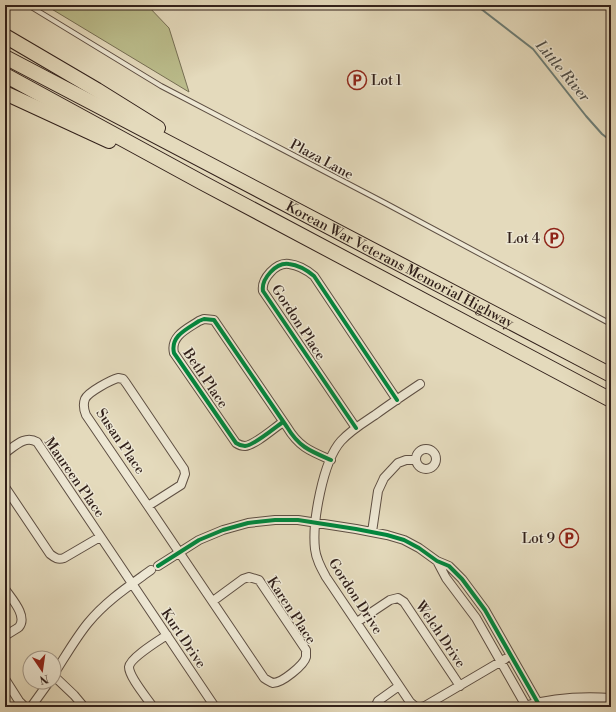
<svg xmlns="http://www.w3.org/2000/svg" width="616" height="712" font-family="'Libre Bodoni',serif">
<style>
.green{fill:#bbbd8c;stroke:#766f54}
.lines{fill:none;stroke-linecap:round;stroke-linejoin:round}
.stream{stroke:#6d7d76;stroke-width:2}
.service-casing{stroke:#5e4f43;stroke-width:6}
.minor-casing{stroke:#5e4f43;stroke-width:10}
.tertiary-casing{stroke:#5e4f43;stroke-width:12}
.motorway-casing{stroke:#32211b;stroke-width:16}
.service{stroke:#ede7d3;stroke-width:4}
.minor{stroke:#ede7d3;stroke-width:8}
.tertiary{stroke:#ede7d3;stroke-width:10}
.motorway{stroke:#e4dabc;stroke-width:14}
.cycleway-casing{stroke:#ede7d3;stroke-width:6}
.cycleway{stroke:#00873e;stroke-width:4}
.labels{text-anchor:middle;stroke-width:3;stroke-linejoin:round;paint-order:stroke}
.poi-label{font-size:14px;fill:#32211b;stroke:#ede7d3;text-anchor:end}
.street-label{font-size:14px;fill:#32211b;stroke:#ede7d3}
.water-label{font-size:15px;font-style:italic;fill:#504f49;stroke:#ede7d3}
</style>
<rect width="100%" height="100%" fill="#e4dabc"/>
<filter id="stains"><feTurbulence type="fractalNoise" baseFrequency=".005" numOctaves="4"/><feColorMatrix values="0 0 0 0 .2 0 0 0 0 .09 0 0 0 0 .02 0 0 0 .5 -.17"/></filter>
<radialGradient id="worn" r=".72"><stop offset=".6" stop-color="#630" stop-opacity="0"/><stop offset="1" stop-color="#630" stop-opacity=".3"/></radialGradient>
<path class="green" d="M45 5H147L169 28 189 92Z"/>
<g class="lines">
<path class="stream" d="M476 5 533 49 586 116 602 134 611 141"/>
<g class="service-casing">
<path id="service" d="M28 5 161 86 385 203 611 324
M609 707 611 683"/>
</g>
<g class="minor-casing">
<path id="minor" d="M118 378 123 379 126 383 184 469 185 474 181 485 148 506 86 415C84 410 83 404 85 399 88 392 111 380 118 378Z
M283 422C274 428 255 445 245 446 241 446 239 445 236 443L174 353C170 336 187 329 199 321L204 319 214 320 287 427C299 447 310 451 331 460
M356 428 263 291C261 279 276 262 289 264 298 265 308 271 314 276L397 400
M416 459a10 10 0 1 1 20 0a10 10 0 1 1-20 0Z
M5 453C15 446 25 435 37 442L215 707
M5 487 50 554C55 558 58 560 64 558L100 537
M148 506 264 678C267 680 270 682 273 683 282 683 304 665 306 657 306 656 306 652 306 650L259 580 249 577 243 579 213 601
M372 532 378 491 384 478 398 463 406 460H416
M437 561 446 578 476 618 526 706
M158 566 199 540 223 530 248 523 275 520H298L356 529 387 535 404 540 419 548 437 561 449 566 462 579 485 610 538 703
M5 589C11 598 28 616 19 627 15 630 9 633 5 636
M357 622 390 600 398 598 404 602 460 686
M54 674C65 657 75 639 88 623 106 601 129 586 151 570
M54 676 74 695 84 707
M5 679 19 701 25 707
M31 707 49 682
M153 707C147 698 129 677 129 667 130 658 158 641 167 635
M375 707 378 701 399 686
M420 707H416L410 702 326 577C321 568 316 559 315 549 312 522 323 461 341 441 351 430 363 423 375 415 390 404 405 394 420 384
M421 707 425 706 505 659"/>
</g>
<g class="tertiary-casing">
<path id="tertiary" d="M524 707C552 699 582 697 611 699"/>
</g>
<g class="motorway-casing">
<g id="motorway">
<path d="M5 36 97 90 158 128"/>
<path id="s1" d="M5 57 611 375"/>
<path d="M5 75 203 183 611 400"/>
<path d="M5 93 109 141"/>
</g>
</g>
<use href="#service" class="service"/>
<use href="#minor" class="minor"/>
<use href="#tertiary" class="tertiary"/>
<use href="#motorway" class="motorway"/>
<g class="cycleway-casing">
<path id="cycleway" d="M283 422C274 428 255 445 245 446 241 446 239 445 236 443L174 353C170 336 187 329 199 321L204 319 214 320 287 427C299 447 310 451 331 460
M356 428 263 291C261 279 276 262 289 264 298 265 308 271 314 276L397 400
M158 566 199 540 223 530 248 523 275 520H298L356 529 387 535 404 540 419 548 437 561 449 566 462 579 485 610 538 703"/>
</g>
<use href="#cycleway" class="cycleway"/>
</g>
<defs>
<g id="parking-ring" transform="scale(1)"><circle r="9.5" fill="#ede7d3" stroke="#8f2418" stroke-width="1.5"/><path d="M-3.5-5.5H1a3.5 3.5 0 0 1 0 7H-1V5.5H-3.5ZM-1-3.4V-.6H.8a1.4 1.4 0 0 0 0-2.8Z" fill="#8f2418"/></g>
</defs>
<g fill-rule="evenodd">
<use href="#parking-ring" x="357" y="80"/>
<use href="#parking-ring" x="554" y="238"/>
<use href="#parking-ring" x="569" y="538"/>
</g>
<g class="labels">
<g class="poi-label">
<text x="371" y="85" text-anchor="start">Lot 1</text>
<text x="540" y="243">Lot 4</text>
<text x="555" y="543">Lot 9</text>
</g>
<g class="street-label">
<text transform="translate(322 159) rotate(28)" y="5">Plaza Lane</text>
<text dy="5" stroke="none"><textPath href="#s1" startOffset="446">Korean War Veterans Memorial Highway</textPath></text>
<text transform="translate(299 322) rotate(57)" y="5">Gordon Place</text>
<text transform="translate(206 378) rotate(56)" y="5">Beth Place</text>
<text transform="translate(121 441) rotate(56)" y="5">Susan Place</text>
<text transform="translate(75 477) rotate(55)" y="5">Maureen Place</text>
<text transform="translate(356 596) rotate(57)" y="5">Gordon Drive</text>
<text transform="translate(292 610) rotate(57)" y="5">Karen Place</text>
<text transform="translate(441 634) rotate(56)" y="5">Welch Drive</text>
<text transform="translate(184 638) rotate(56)" y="5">Kurt Drive</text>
</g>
<g class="water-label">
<text transform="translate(563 71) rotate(50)" y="5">Little River</text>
</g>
</g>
<rect width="616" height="712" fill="none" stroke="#e4dabc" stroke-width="20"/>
<rect x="6" y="6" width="604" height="700" fill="none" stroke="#32211b" stroke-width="2"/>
<rect x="10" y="10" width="596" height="692" fill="none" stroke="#32211b"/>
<g transform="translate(42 670) rotate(167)"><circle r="19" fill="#ede7d3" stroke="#a29889"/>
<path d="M0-3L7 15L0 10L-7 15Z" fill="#8f2418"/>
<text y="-6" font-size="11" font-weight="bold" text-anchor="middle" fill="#32211b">N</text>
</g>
<rect width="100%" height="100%" filter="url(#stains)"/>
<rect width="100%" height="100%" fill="url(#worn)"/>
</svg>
